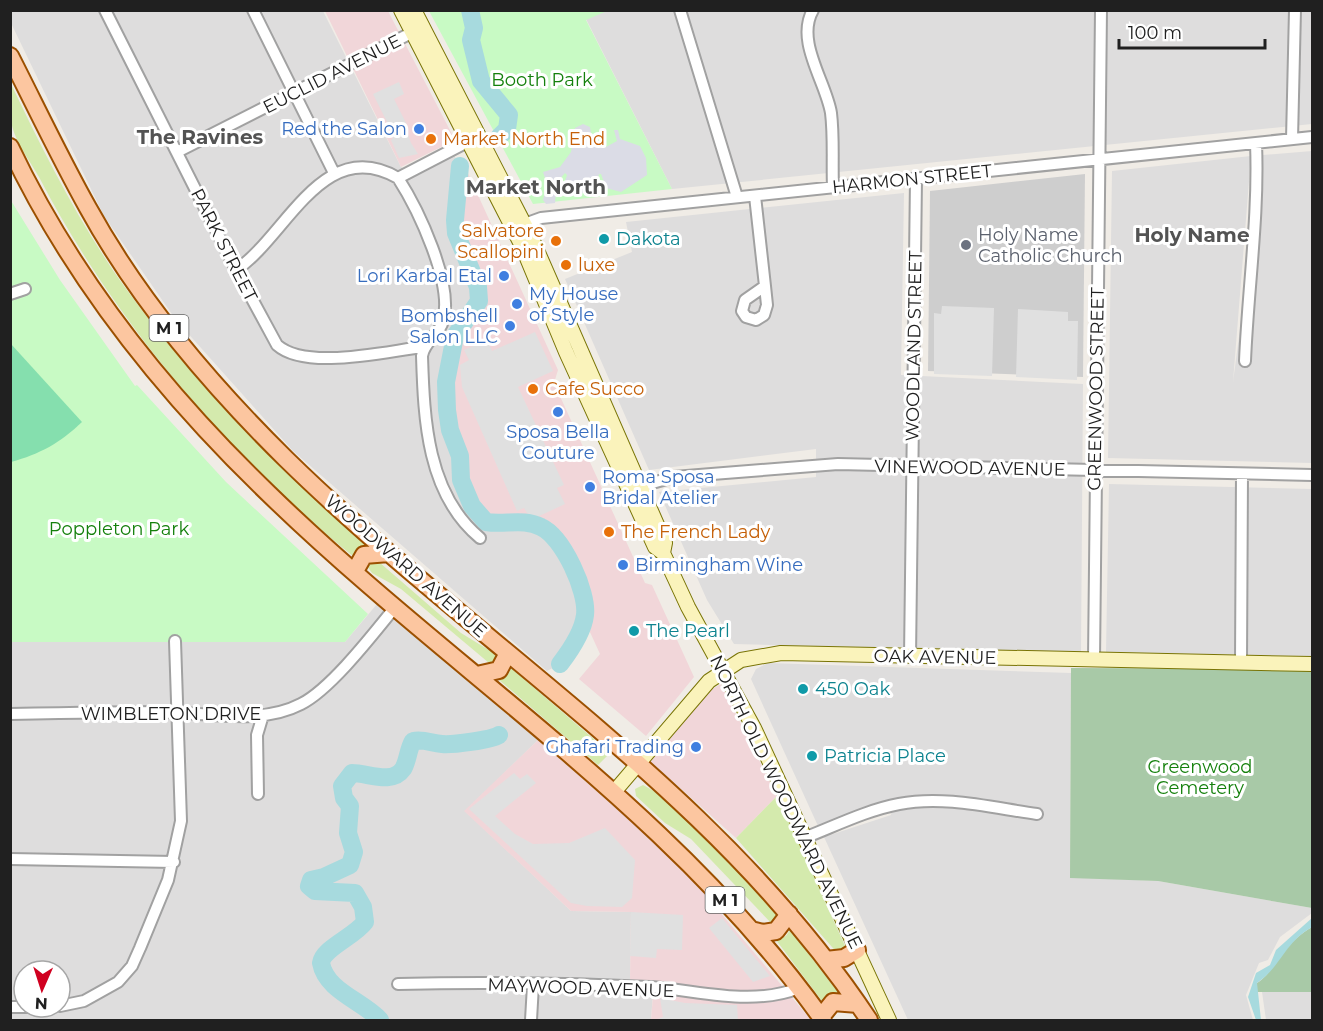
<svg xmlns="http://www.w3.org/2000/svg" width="1323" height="1031" font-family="Montserrat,sans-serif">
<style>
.residential{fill:#dedddd;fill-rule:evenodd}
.commercial{fill:#f1d6d9}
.religious{fill:#cecece}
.grass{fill:#d4eaad}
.cemetery{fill:#a8c9a7}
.park{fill:#c8fac4}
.pitch{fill:#85dfae}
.parking{fill:#e0e0e0}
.plaza{fill:#dbdce6}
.water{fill:#a7dade}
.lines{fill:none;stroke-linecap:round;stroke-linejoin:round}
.river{stroke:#a7dade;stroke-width:18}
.street-casing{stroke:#a1a1a1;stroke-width:14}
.secondary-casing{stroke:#797405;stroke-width:16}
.primary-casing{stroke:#9c5000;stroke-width:20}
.street{stroke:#fff;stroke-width:10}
.secondary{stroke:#faf3bb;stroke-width:14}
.primary{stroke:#fcc6a0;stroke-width:16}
.shop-dot{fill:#3f7fe0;stroke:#fff;stroke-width:2}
.food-dot{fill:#e8710a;stroke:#fff;stroke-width:2}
.culture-dot{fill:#0f9aa8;stroke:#fff;stroke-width:2}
.worship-dot{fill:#6b7280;stroke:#fff;stroke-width:2}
.labels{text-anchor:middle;stroke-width:6;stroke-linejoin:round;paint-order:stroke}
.shield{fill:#fff;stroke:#636363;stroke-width:1.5}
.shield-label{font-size:16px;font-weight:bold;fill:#202020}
.street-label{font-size:18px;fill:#202020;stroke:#fff}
.park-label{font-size:18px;fill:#14800c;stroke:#fff}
.shop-label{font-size:18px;fill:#366cbe;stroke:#fff;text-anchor:end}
.food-label{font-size:18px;fill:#c56008;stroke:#fff;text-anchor:start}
.worship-label{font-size:18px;fill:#5b616d;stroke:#fff;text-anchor:start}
.culture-label{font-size:18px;fill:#0d838f;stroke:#fff;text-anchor:start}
.neighbourhood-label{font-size:20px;font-weight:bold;fill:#535353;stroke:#fff}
</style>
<rect width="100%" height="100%" fill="#f0ece6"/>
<path class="residential" d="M11 10 323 11 401 167 416 175 454 155 460 166 455 220 456 233 478 287 479 301 455 336 446 382 448 425 460 456 461 478 483 519 501 523 529 522 541 526 554 536 574 572 584 596 585 614 575 641 560 664 547 671 293 451 176 320 104 216 11 23Z
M607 10 1312 11V124L672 189 586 19Z
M1312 151V463L1108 458 1112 171 1251 156 1233 382 1263 155Z
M904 193 901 375 1083 384 1081 652 734 644 707 600 659 492 816 477V449L649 470 565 279 632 252 626 222Z
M1109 484 1312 489V656L1106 652Z
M377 604 538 740 465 811 571 911 631 912 630 991 653 993 651 1020H11L10 642H345ZM24 971H60V1007H24Z
M768 663 1071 673 1070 877 1158 881 1312 908V913L1280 937 1268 960 1259 963 1246 995 1253 1020H908L824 837 891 815 888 802 818 826 751 679 756 669Z
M1262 992H1312V1020H1266Z"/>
<path class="commercial" d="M325 11H388L453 136 451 142 401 167Z
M466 169 558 370 554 383 645 583 652 585 694 677 646 736 579 679 600 654 584 619 585 601 581 589 554 536 541 526 529 522H486L472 506 461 480 460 456 448 424 446 392 455 336 479 301V293L455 220Z
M721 684 777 796 736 838 650 761 709 691Z
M538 740 641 830 692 879 811 1020H651L654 983 630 981 631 912 571 911 464 811Z"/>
<path class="religious" d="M1085 174 1083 377 928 371 930 191Z"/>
<path class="grass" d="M11 84C44 153 79 223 124 286 194 383 275 467 366 544L354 557C231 459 111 317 39 177 30 161 13 139 11 120 9 109 11 96 11 84Z
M370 562H379L461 633 492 652 499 660 495 665 489 663 401 589 372 573 367 566Z
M511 668 610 753 598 765 498 679 508 674Z
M643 785C685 805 746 878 779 914L772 924 691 839 665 823 636 796 635 789Z
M777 796 846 948 839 955 736 838Z
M790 930 838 992 822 1001 776 940 786 936Z"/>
<path class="cemetery" d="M1071 668 1312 669V908L1158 881 1070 878Z
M1312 927V992H1256L1257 983C1271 974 1272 964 1282 953 1291 943 1301 933 1312 927Z"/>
<path class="park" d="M429 11H607L586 20 672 189 533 204Z
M10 199 60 280 135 386 137 385 226 482 368 614 345 642H11Z"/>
<path class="pitch" d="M11 344 82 422C60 443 40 454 11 462Z"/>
<path class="parking" d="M399 82 404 94 394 99 407 125 405 126 411 143 418 154 399 158 391 140 393 138 392 132 373 94Z
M942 306 994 308 992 376 934 374V313L941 314Z
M1018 309 1068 312V321H1078L1077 380 1016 377Z
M535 332 553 371 518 387 564 485 557 488 565 504 535 518 529 516 524 508 517 511 462 387 460 365 469 360 464 350 487 340 492 351Z
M514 773 520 779 527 774 536 783 495 816 515 834 533 844 569 843 605 828 635 860 632 898 622 907 587 906 571 903 469 809Z
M631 912 683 915 682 950 657 949 656 958 630 956Z
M722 918 770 976 753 982 709 928Z
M660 998 685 1003 737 1005 738 1020H655L663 1017Z"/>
<path class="plaza" d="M583 124 590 127 592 139 604 148 617 141 614 130H618L620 139 640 146 646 158 647 175 621 192 606 188 601 174H599L595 189 579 194 564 184 567 175 565 173 557 182 555 203 546 204 543 200 547 184 543 172 560 167 571 152 575 128Z"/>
<path class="water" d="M1312 918V927C1284 943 1281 967 1257 983L1261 1020H1256L1248 997 1256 973 1270 965 1276 950Z"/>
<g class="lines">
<path class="river" d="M470 10 474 28 471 40 481 81 509 115 507 129 499 137
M460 166 455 220 456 233 478 287 479 301 455 336 446 382 447 410 450 430 460 456 461 480 472 506 486 522C505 525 524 518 541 527 563 537 588 592 585 615 583 632 570 651 560 664
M380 1020C363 1001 326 991 321 963 323 948 354 937 365 922L363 907 355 893 315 891 309 886 311 880 324 877 350 865 354 852 348 833 350 806 344 798 342 786 352 773C368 773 392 785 403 769 408 761 408 749 413 741 424 739 431 743 442 744 452 745 491 740 499 735"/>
<g class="street-casing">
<path id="street" d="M105 10 231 260 277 345C306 371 387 351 423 347
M253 10 334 173
M680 10 737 197
M813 10C795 41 826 82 831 113 834 137 832 163 833 187
M1292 139 1295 10
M177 152 417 30
M398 178 475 138
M755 196 765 286 745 300 742 311 746 317 756 320 764 315 767 305 765 286
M519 226 541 218 1312 137
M236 270C286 237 323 134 398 178 418 209 454 284 443 321 439 336 424 341 422 356 424 420 427 494 480 538
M10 294 25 289
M1245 361C1248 288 1259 216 1256 143
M634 488 674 477 838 464 1312 475
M910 657 916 179
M1094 660 1101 10
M1241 663 1242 474
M10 714C62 713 114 712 166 712 210 713 261 725 301 704 331 689 374 633 396 606
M258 794 257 735 263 715
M804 838C835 826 867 810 899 804 944 795 993 808 1037 814
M10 859 174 862
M398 984C481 982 566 983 650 987 698 990 751 1007 799 988
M60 1006 84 1001 118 982 132 966 140 948 168 880 181 821 175 641
M10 1007H40
M531 1020 533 985"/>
</g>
<g class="secondary-casing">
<path id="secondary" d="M401 10 522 246 566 352 655 547 663 553 688 607 754 728 889 1020
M414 10 533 241 665 543 663 553
M614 792 709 681 741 660 781 653 1312 664"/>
</g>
<g class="primary-casing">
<path id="primary" d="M10 56C36 107 60 158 88 208 139 301 211 385 286 459 479 648 718 791 869 1020
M10 147C72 278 165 394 269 494 453 673 672 808 823 1020
M355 571 364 555 389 553
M477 675 499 670 508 653
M751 930 763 933 776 931 789 914
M826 960 844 958 857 950
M821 1017 833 1002 858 1004"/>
</g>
<use href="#street" class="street"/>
<use href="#secondary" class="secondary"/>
<use href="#primary" class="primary"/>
</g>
<g class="shop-dot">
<circle cx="419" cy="129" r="6"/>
<circle cx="504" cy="276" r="6"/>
<circle cx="517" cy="304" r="6"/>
<circle cx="510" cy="326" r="6"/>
<circle cx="558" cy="412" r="6"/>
<circle cx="590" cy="487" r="6"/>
<circle cx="623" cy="565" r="6"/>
<circle cx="696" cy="747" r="6"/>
</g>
<g class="food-dot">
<circle cx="431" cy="139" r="6"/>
<circle cx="556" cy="241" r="6"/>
<circle cx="566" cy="265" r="6"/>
<circle cx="533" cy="389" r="6"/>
<circle cx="609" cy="532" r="6"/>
</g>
<g class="culture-dot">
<circle cx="604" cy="239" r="6"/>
<circle cx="634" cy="631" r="6"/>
<circle cx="803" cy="689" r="6"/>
<circle cx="812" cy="756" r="6"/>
</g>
<circle class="worship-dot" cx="966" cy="245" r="6"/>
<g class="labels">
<g class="shield">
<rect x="149.5" y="315" width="39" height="26" rx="4.5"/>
<rect x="705.5" y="887" width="39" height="26" rx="4.5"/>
</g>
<g class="shield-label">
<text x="169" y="334">M 1</text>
<text x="725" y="906">M 1</text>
</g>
<g class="street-label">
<text transform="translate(332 74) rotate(-27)" y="6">EUCLID AVENUE</text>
<text transform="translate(912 179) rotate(-6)" y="6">HARMON STREET</text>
<text transform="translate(224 245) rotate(63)" y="6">PARK STREET</text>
<text transform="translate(914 346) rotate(-89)" y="6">WOODLAND STREET</text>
<text transform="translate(1096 389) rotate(-89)" y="6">GREENWOOD STREET</text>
<text transform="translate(970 468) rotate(1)" y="6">VINEWOOD AVENUE</text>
<text transform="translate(406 566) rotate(41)" y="6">WOODWARD AVENUE</text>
<text transform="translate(935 657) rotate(1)" y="6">OAK AVENUE</text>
<text x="171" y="720">WIMBLETON DRIVE</text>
<text transform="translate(786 802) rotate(64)" y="6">NORTH OLD WOODWARD AVENUE</text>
<text transform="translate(581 988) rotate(2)" y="6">MAYWOOD AVENUE</text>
</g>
<g class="park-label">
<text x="542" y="86">Booth Park</text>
<text x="119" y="535">Poppleton Park</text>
<text x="1200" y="773">Greenwood<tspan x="1200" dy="21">Cemetery</tspan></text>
</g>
<g class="shop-label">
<text x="407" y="135">Red the Salon</text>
<text x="492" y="282">Lori Karbal Etal</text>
<text x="529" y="300" text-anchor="start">My House<tspan x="529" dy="21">of Style</tspan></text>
<text x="498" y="322">Bombshell<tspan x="498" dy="21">Salon LLC</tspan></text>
<text x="558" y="438" text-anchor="middle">Sposa Bella<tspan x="558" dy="21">Couture</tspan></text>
<text x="602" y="483" text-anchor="start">Roma Sposa<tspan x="602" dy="21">Bridal Atelier</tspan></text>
<text x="635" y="571" text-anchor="start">Birmingham Wine</text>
<text x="684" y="753">Ghafari Trading</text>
</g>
<g class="food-label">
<text x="443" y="145">Market North End</text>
<text x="544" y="237" text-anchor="end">Salvatore<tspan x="544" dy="21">Scallopini</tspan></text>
<text x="578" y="271">luxe</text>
<text x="545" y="395">Cafe Succo</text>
<text x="621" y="538">The French Lady</text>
</g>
<g class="worship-label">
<text x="978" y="241">Holy Name<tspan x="978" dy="21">Catholic Church</tspan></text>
</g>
<g class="culture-label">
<text x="616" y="245">Dakota</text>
<text x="646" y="637">The Pearl</text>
<text x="815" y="695">450 Oak</text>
<text x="824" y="762">Patricia Place</text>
</g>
<g class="neighbourhood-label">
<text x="200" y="144">The Ravines</text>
<text x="536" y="194">Market North</text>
<text x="1192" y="242">Holy Name</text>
</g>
</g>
<rect width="1323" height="1031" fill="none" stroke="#202020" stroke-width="24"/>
<g transform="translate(42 989) rotate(183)"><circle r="28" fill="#ffffff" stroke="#a6a6a6" stroke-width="1.5"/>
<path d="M0-4.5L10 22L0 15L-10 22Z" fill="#d00020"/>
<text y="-9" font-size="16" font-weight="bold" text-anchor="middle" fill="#202020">N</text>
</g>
<path d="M1119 39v9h146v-9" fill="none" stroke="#202020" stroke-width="3"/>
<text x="1128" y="39" font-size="18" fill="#202020" stroke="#ffffff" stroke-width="4.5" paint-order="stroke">100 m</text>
</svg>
